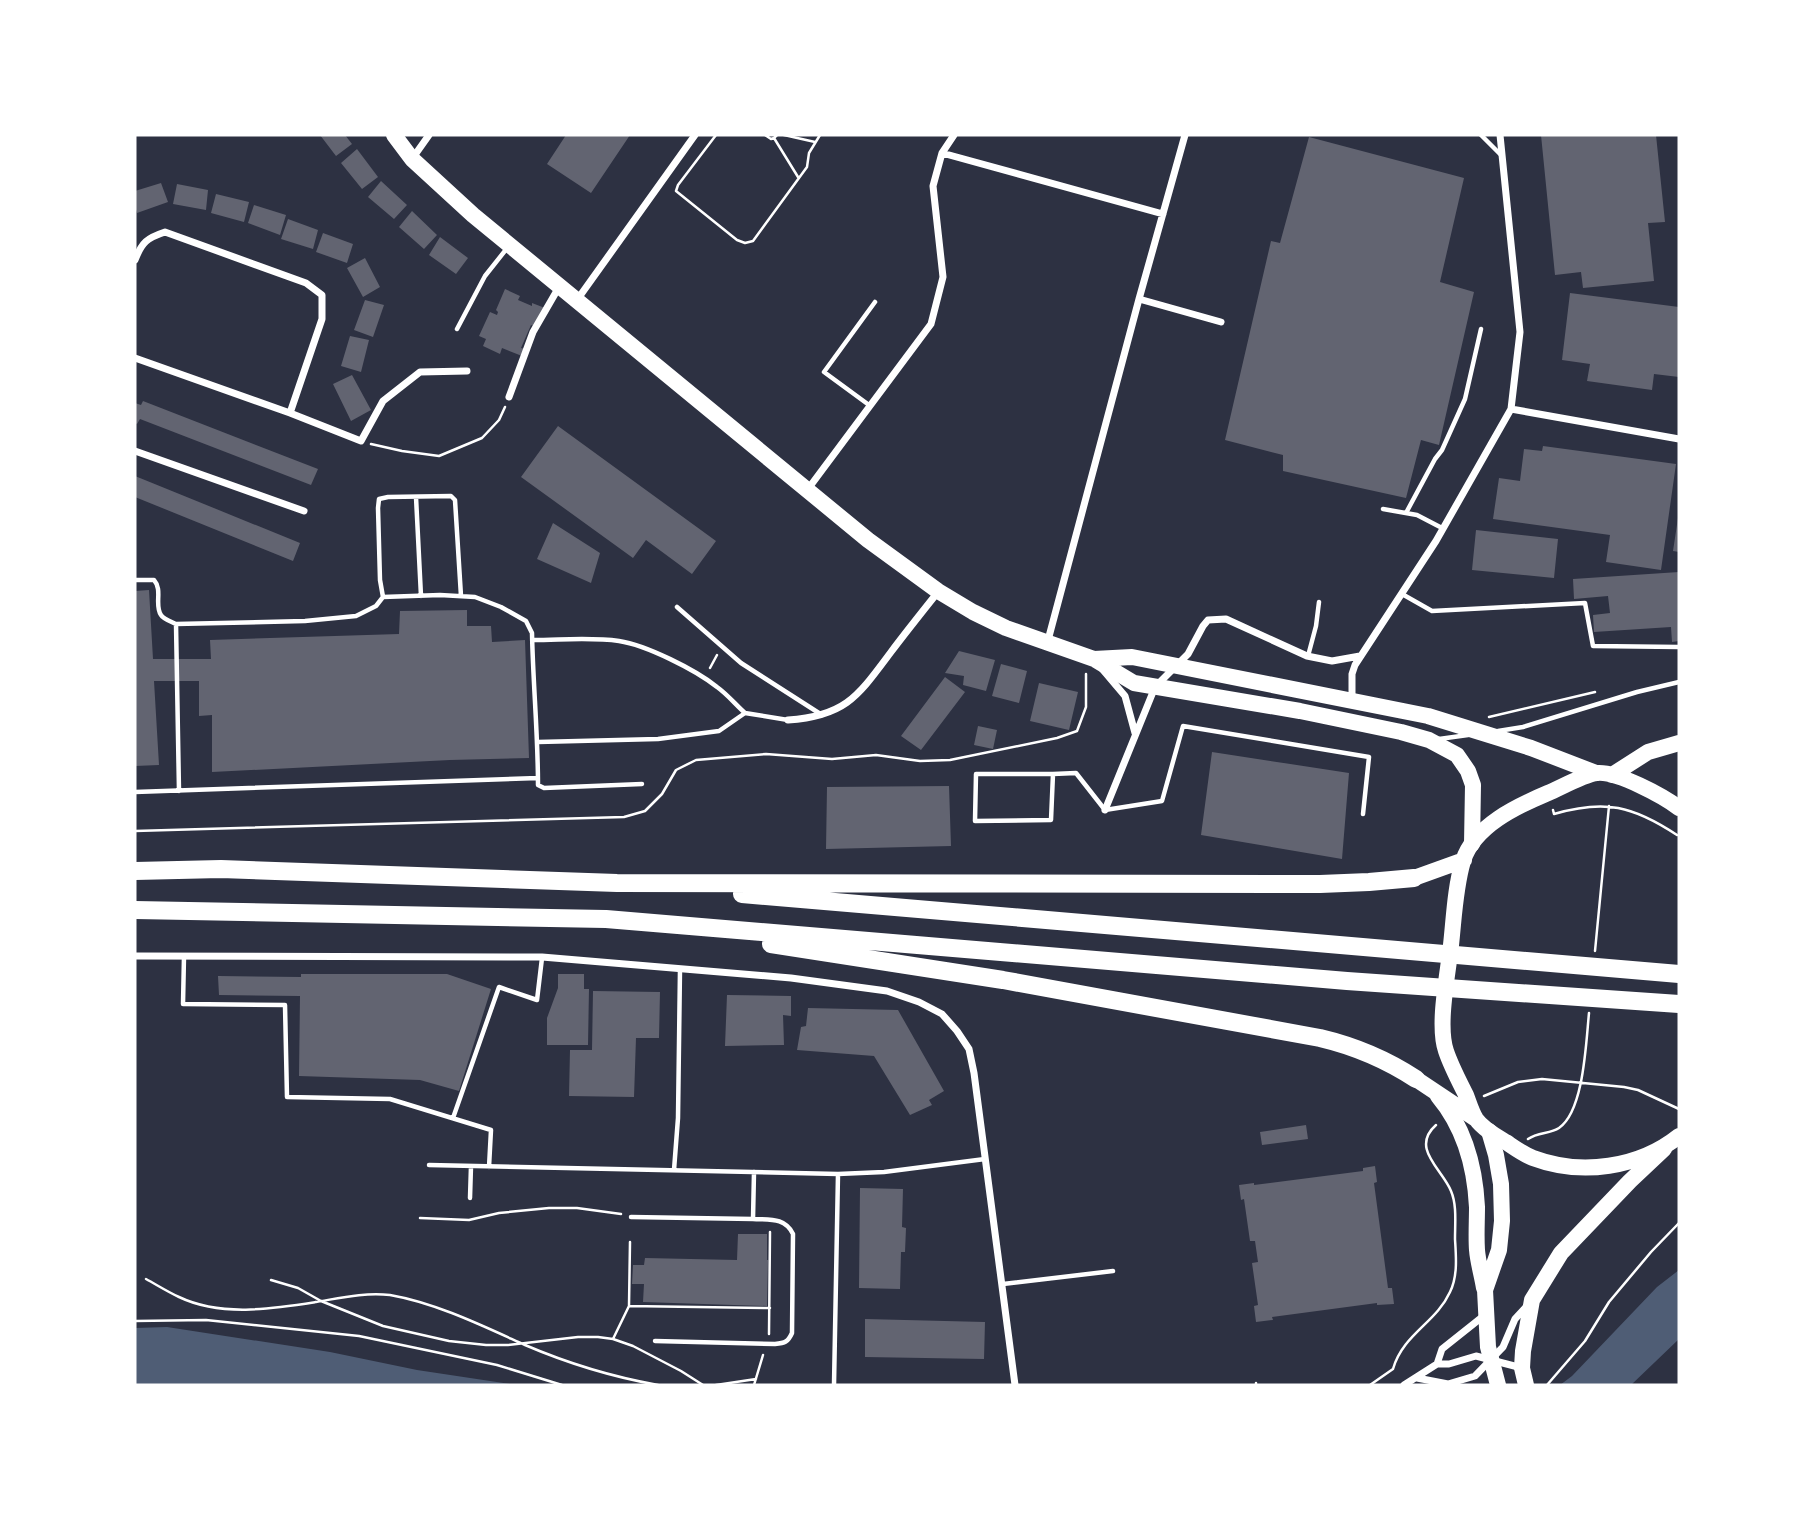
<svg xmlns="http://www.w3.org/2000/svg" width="1814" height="1520" font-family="'PT Sans',sans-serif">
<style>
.water{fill:#4f5d75}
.building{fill:#626471}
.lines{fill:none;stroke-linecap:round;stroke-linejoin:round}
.path{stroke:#fff;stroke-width:2.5}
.service{stroke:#fff;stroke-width:4.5}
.minor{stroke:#fff;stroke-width:7}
.primary{stroke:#fff;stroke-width:16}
.trunk{stroke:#fff;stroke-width:16}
.motorway{stroke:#fff;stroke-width:18}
</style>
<rect width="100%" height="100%" fill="#2d3142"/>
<path class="water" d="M1679 1270V1339L1631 1385H1560L1572 1376 1657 1287Z
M167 1327 330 1352 417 1370 516 1385H135V1328Z"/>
<path class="building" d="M320 135H345L352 144 336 156Z
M566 135H630L591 193 547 164Z
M1541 135H1656L1665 222 1648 223 1654 281 1583 288 1581 272 1555 275Z
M1309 137 1464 178 1440 282 1474 292 1439 445 1421 440 1406 498 1283 471V455L1225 440 1271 241 1280 243Z
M357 149 378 177 362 189 341 163Z
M381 181 407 205 394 219 368 197Z
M161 183 168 202 137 213 135 206V191Z
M177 184 208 190 206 210 173 204Z
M216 194 249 202 244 222 211 213Z
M254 205 286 215 280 235 248 223Z
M412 211 437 235 424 249 399 227Z
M288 219 318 230 313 249 281 239Z
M323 233 353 244 347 263 316 252Z
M440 237 468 258 456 274 429 255Z
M365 258 380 287 363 297 347 268Z
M505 289 520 296 518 300 532 306V303L545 308 536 327 531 325 521 348 525 349 522 356 502 348 500 354 483 346 486 339 479 336 490 312 497 315 498 312 496 310Z
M1570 293 1679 307V377L1654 374 1652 390 1587 381 1590 364 1562 360Z
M365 300 384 305 373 337 354 330Z
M350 336 369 340 361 372 341 366Z
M352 375 371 410 351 421 333 384Z
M143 401 318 469 311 485 140 419 137 424 135 423V403L141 405Z
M558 426 716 541 692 574 646 540 633 558 521 477Z
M1543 446 1676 464 1661 570 1606 562 1610 535 1493 519 1499 478 1520 481 1524 449 1542 451Z
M135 476 300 543 293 561 135 497Z
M1678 518H1679V552L1673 551Z
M553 523 600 553 591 583 537 559Z
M1476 530 1558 539 1554 578 1472 570Z
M1679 572V641L1672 642 1671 627 1594 632 1593 615 1610 613 1608 596 1574 599 1573 579Z
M149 590 153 659H211L210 640 399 634 400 611 467 610V626H491L492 642 525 640 529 758 450 760 212 772V715L199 716V681H154L159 765 135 766V591Z
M959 651 995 660 986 691 963 685 964 676 945 673Z
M1001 664 1027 671 1019 703 992 696Z
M945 677 965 692 921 750 901 736Z
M1039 683 1078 692 1069 730 1030 721Z
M978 726 997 730 993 749 974 745Z
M1212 752 1349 773 1342 859 1201 835Z
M949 786 951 846 826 849 827 787Z
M301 974H447L491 989 459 1091 420 1080 299 1076 300 996 219 995 218 976 301 977Z
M558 974H584V989H589L588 1045H547V1018L558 988Z
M593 991 660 992 659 1038H636L634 1097 569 1096 570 1050H592Z
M727 995 791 996V1016L783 1015 784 1045 725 1046Z
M808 1008 898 1010 944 1091 929 1100 932 1105 910 1115 874 1056 797 1050 801 1027 806 1026Z
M1306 1125 1308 1139 1262 1145 1260 1132Z
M1375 1166 1377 1182 1374 1183 1388 1288H1392L1394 1304 1377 1305V1303L1272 1317 1273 1320 1256 1322 1254 1306 1258 1305 1252 1263 1258 1262 1255 1241H1250L1244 1199 1241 1200 1239 1185 1254 1183V1185L1363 1171V1168Z
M860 1188 903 1189 902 1227 906 1228 905 1252H901L900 1289 859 1288Z
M738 1234H767V1260H768L767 1306 643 1302 644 1284H632L633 1265H644L645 1258 737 1260Z
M865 1319 985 1322 984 1359 865 1357Z"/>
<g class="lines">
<path class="path" d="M716 135 678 185 676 191 737 240 745 243 753 241 807 167 809 153 820 135
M765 135 771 139 774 138 777 135
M784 135 815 142
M774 138 798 177
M371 444 402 451 439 456 482 438 499 420 505 407
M710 668 717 655
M1489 717 1595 692
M1553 810 1554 814C1605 799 1633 806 1677 835
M135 831 624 817 645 811 662 794 676 770 696 760 766 754 832 759 876 755 920 761 950 760 1057 738 1077 731 1086 707V674
M1595 951 1609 806
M1484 1096 1518 1082 1542 1079 1624 1087 1638 1090 1679 1109
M1528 1139C1538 1132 1550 1134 1559 1128 1584 1111 1586 1042 1589 1013
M420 1218 469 1220 499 1213 549 1208H577L621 1214
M146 1279C157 1285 168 1292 179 1297 221 1317 271 1309 316 1302 340 1298 365 1292 390 1295 436 1303 483 1326 525 1345 567 1363 613 1377 658 1385
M271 1280 298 1288 321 1301 383 1326 449 1341 486 1345H508L578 1337H598L613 1339 633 1346 681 1371 703 1385
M629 1306 770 1308
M135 1321 206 1320 359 1336 497 1365 562 1385
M769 1334 770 1232
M613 1339 629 1306 630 1242
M1256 1383V1385
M716 1385 756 1379
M754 1385 763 1355
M1370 1385 1393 1369C1403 1334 1436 1323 1450 1292 1458 1276 1456 1256 1455 1239 1455 1223 1457 1205 1451 1191 1442 1169 1410 1148 1436 1125
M1547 1385 1585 1341 1609 1302 1651 1252 1679 1223"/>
<path class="service" d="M1481 135 1502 156
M457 329 485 276 508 247
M869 405 824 372 875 302
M416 497 421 596
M1383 509 1417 515 1442 528
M1406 513 1435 459 1442 450 1465 399 1481 329
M135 580H154C163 590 154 605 161 615 163 619 172 622 176 624L305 621 356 616 376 606 383 597 440 595 475 597 501 607 526 621 532 633C533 684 538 734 538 785L544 788 642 784
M1402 594 1432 611 1585 603 1593 646 1679 647
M383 597 380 580 378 508 379 499 388 497 451 496 455 500 461 596
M677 607 741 663 822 715
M176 624 179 791
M533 640C561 640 591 637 619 641 646 645 696 670 717 687 727 694 736 705 745 713
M1308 656 1316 626 1319 602
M1498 731 1523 727 1637 692 1679 682
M1439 739 1468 735
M538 742 658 739 719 731 745 713 788 720
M1053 774 1051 820 975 821 976 774H1053L1076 773 1105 810 1162 801 1183 726 1369 757 1363 814
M135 792 538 778
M184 956 183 1004 285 1005 287 1097 390 1099 491 1130 489 1167
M453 1118 499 987 537 1000 542 958
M429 1165 838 1174 884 1172 985 1159
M674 1170 678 1118 680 969
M470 1198 471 1166
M631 1217 753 1219 754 1172
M1003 1284 1113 1271
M655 1341 775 1344C785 1343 788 1342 792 1333L793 1234C785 1217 769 1220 753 1219
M834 1385 838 1174"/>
<path class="minor" d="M942 153 1163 214
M412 159 429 135
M135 260C142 242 147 238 165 232L306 283 322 295V319L290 413
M1139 299 1221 322
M577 300 695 135
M135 358 290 413 361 441 383 401 420 372 467 371
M509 397 533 332 559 287
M1511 409 1679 439
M135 451 304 511
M808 489 931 324 943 277 933 186 942 153 954 135
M1047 644 1139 299 1185 135
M1103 670 1125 696 1135 733
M1352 700V674L1355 665 1436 541 1511 409 1520 332 1500 135
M788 720C846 716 858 696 891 652 906 632 922 612 938 592
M1105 810 1155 687 1188 654 1203 626 1208 620 1226 619 1307 656 1332 661 1360 656
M135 956 542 957 791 978 887 991 919 1002 942 1014 957 1031 969 1049 974 1073 1015 1385
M1437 1364 1442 1349 1486 1314
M1417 1378 1448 1384 1475 1376 1503 1347 1515 1319 1528 1305
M1404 1385 1437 1364H1449L1476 1356 1522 1368"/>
<path class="primary" d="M394 135 412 159 473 215 868 540 938 591 973 612 1006 628 1094 659 1134 683 1300 711 1401 732 1429 740 1457 755 1468 771 1473 785 1472 844
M1094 659 1132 657 1428 716 1531 748 1596 773
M1438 1096C1464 1127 1475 1166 1477 1207 1477 1221 1476 1236 1477 1250 1478 1263 1482 1275 1484 1288
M1489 1131 1496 1155 1501 1184 1502 1221 1499 1250 1485 1290 1488 1347 1498 1385
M1526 1385 1522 1368 1523 1351 1532 1300 1561 1253 1630 1181 1664 1149"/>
<path class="trunk" d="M1612 775 1648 752 1679 743
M1679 808C1663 796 1617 771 1597 773 1585 774 1560 788 1548 793 1517 806 1474 826 1463 861 1455 888 1454 918 1451 945 1448 974 1437 1025 1446 1051 1451 1066 1459 1081 1466 1095 1469 1103 1472 1113 1476 1119 1483 1129 1496 1136 1506 1142 1515 1148 1523 1154 1533 1158 1581 1176 1639 1168 1679 1136
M1414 878 1464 860
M1416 1079 1476 1119"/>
<path class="motorway" d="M135 871 221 869 617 883 1320 884 1369 882 1414 878
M742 894 1679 974
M135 910 606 919 1347 981 1679 1004
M771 944 1003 980 1320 1038C1354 1046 1387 1060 1416 1079"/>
</g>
<rect width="1814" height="1520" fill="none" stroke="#ffffff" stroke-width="273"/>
</svg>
